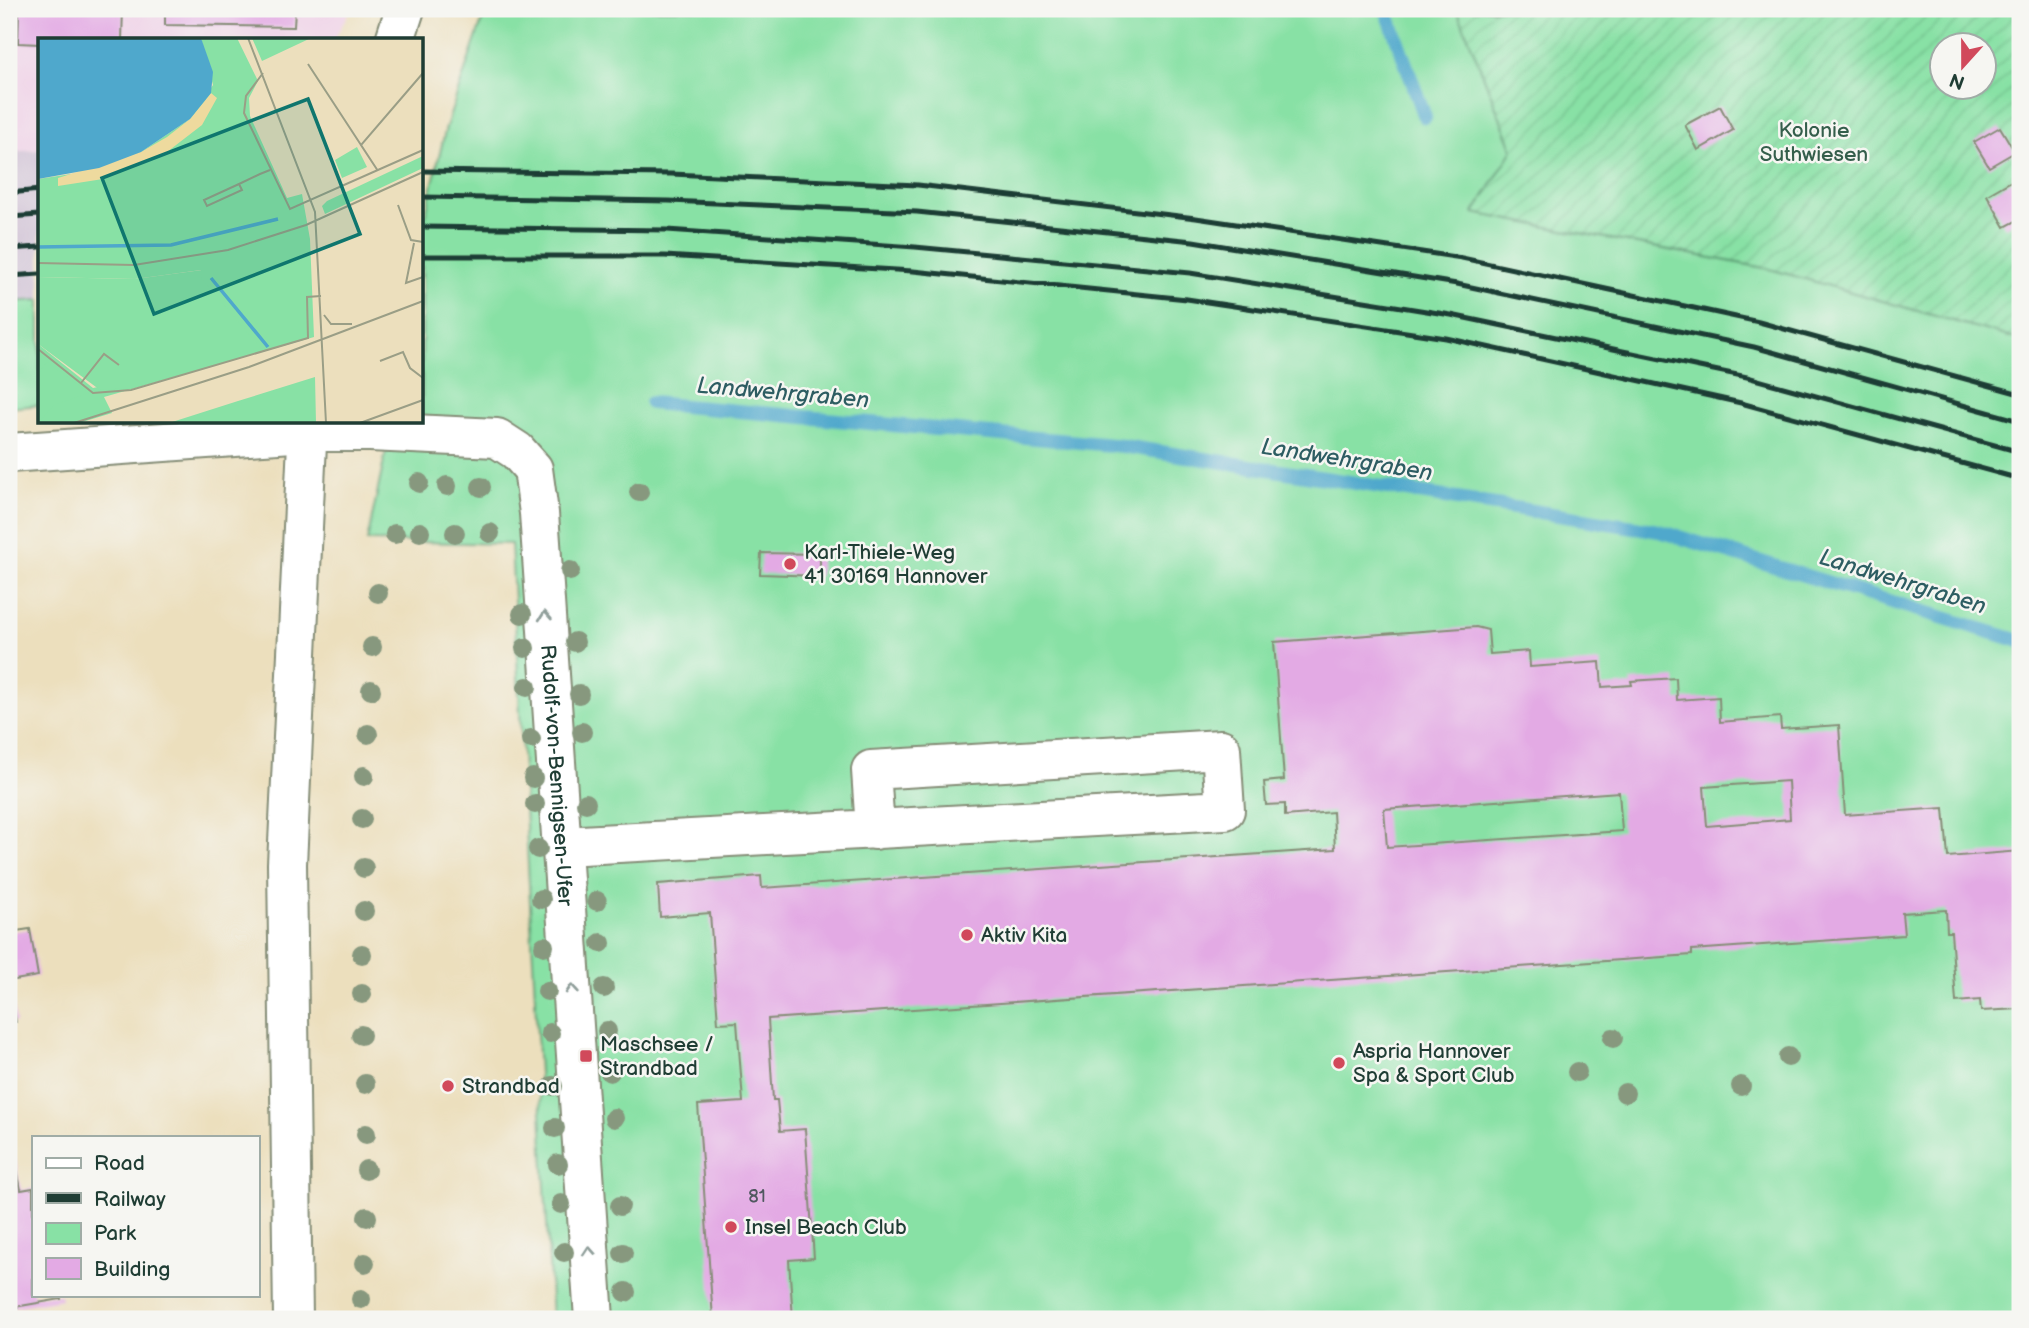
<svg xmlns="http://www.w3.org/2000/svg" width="2029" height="1328" font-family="'Balsamiq Sans',sans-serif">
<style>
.built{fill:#efd0e7}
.industrial{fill:#cdbed3}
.green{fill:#88e1a5;stroke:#548f6c;stroke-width:2}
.garden{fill:url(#garden-furrows);stroke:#548f6c;stroke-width:2;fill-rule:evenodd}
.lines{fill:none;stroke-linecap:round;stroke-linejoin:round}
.stream{stroke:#4fa8cc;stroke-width:14}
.building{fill:#e3aae4;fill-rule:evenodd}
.minor-casing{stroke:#868e78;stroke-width:42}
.minor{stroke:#fff;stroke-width:38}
.rail{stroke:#1f3d34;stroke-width:5}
.tree{fill:#87987e}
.oneway{stroke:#8f9e9a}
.poi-dot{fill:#d1495b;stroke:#f6f6f2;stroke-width:2.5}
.labels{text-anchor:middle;stroke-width:5;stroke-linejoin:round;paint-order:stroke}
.number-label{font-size:18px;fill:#505860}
.park-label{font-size:21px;fill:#345e4b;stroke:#f6f6f2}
.poi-label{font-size:21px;fill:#1f3d34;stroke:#f6f6f2;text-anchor:start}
.street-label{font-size:21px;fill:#1f3d34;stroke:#f6f6f2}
.water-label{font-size:23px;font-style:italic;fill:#2d5d62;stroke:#f6f6f2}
.inset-river{fill:none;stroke:#4fa8cc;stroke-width:3.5}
.inset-road{fill:none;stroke:#9a9e86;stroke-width:2}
.view{fill:#0f766e;fill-opacity:0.15;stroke:#0f766e;stroke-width:3.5}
.inset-edge{fill:none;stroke:#1f3d34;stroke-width:3.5}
</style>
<defs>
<pattern id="garden-furrows" width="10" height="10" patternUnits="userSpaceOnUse" patternTransform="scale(1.75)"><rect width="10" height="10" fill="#88e1a5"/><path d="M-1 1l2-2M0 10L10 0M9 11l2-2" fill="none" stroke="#75c28f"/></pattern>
</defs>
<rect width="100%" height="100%" fill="#f6f6f2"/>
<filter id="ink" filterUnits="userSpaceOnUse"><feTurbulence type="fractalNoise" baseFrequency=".0143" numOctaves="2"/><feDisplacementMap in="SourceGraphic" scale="14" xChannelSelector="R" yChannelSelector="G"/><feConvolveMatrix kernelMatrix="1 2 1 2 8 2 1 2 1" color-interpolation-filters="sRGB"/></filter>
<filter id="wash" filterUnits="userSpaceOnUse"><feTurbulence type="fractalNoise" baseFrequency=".00686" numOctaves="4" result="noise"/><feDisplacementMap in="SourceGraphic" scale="28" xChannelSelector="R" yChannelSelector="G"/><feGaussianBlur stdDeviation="1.57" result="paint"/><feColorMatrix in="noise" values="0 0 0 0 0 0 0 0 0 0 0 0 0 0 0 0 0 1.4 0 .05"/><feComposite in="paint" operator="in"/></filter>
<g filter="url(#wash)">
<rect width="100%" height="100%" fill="#ecdfbd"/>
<path class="built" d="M9 9H351L334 40H40V150L9 152Z"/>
<path class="industrial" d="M40 150V300L9 302V152Z"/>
<path class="green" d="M486 9H1457L1513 150 1474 213 1770 269 2020 340V1319H552L511 544 367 541 391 428 422 422V230L446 127Z
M40 300V405L9 408V302Z"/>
<path class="garden" d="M1457 9H2020V340L1770 269 1474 213 1513 150ZM1941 46H1983V88H1941Z"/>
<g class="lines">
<path class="stream" d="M1386 9 1425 117
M651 403 1123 446 1659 531 2020 641"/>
</g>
<g id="blocks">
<path class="building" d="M19 9H123L122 40H40V44L18 43Z
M165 9H295L294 27 165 25Z
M1720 106 1733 130 1698 150 1685 125Z
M2000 127 2015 152 1989 167 1974 142Z
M2020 176V219L2005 227 1987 195Z
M761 553 820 554V576L760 574Z
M1476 627 1488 630 1490 654 1529 651 1530 667 1600 662 1602 687 1632 685 1631 681 1676 678 1677 700 1719 697 1720 722 1780 717 1781 729 1839 725 1845 815 1944 808 1948 857 2020 851V1009L1981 1011 1980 1000 1956 1002 1951 932H1947L1946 910 1902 913 1904 935 1692 950V955L768 1019 773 1100H777L780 1131 805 1129 814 1258 789 1260 793 1319H713L698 1105 743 1102 737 1022 718 1023 710 913 660 917 658 884 761 876 762 888 1335 849 1333 812 1285 816V804L1266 805 1264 782 1284 780 1274 642ZM1788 781 1790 819 1707 826 1704 787ZM1619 792 1622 831 1387 847 1384 809Z
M30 929 38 976 9 981V932Z
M9 985H10L16 1022 9 1023Z
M15 1158 21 1190 33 1188V1295H60L61 1299 9 1308V1159Z"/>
</g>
</g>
<g filter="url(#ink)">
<use href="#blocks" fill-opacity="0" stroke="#868e78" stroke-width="2"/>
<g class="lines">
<g class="minor-casing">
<g id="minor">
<path d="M395 40 405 9"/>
<path id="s1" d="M9 453 307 432H370L497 438 517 451 533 469 539 513 594 1319"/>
<path d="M563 846C783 836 1004 822 1225 810L1221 749 871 770 875 830"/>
<path d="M293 1319 287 864 308 422"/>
</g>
</g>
<use href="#minor" class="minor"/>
<path class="rail" d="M422 171 671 174 918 185 1196 218 1462 258 1759 322 2020 394
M9 193 40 190
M422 197 669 201 917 212 1193 241 1457 284 1754 347 2020 421
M9 217 40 215
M422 227 667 230 915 247 1190 273 1451 315 1747 377 2020 452
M9 249 40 247
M422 256H665L913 271 1187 299 1446 338 1741 403 2020 479
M9 276 40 274"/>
</g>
<g class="tree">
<circle cx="419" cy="483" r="10"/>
<circle cx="447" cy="486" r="10"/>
<circle cx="481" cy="487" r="10"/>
<circle cx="639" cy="492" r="10"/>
<circle cx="420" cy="532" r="10"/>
<circle cx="455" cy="533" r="10"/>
<circle cx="490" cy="533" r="10"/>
<circle cx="395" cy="534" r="10"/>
<circle cx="570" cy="571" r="10"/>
<circle cx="378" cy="593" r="10"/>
<circle cx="522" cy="614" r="10"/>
<circle cx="575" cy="642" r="10"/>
<circle cx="372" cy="647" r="10"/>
<circle cx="525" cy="648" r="10"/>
<circle cx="527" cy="687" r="10"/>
<circle cx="371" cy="690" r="10"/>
<circle cx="579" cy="694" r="10"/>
<circle cx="582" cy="732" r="10"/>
<circle cx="368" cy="734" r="10"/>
<circle cx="531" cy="739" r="10"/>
<circle cx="364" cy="776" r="10"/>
<circle cx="533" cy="778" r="10"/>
<circle cx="586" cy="803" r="10"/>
<circle cx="535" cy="804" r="10"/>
<circle cx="362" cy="819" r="10"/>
<circle cx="538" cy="849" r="10"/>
<circle cx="364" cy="868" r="10"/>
<circle cx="541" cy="899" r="10"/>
<circle cx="597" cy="901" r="10"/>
<circle cx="364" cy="911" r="10"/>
<circle cx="601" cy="943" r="10"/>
<circle cx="544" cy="946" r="10"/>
<circle cx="362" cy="954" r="10"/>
<circle cx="604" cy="988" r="10"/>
<circle cx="547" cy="991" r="10"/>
<circle cx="362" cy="994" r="10"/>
<circle cx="607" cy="1031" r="10"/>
<circle cx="550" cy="1033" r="10"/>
<circle cx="361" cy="1035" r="10"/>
<circle cx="1613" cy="1038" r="10"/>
<circle cx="1788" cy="1057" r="10"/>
<circle cx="610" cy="1072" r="10"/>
<circle cx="1577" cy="1072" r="10"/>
<circle cx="365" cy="1084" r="10"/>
<circle cx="553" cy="1086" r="10"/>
<circle cx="1741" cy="1086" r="10"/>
<circle cx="1625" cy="1093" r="10"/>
<circle cx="614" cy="1118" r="10"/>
<circle cx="555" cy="1128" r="10"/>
<circle cx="366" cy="1134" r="10"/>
<circle cx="558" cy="1164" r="10"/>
<circle cx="366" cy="1170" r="10"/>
<circle cx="561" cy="1204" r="10"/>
<circle cx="620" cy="1206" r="10"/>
<circle cx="367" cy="1217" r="10"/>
<circle cx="564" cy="1252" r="10"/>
<circle cx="623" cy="1253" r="10"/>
<circle cx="365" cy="1263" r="10"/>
<circle cx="626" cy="1292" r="10"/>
<circle cx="361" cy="1299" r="10"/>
</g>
<defs><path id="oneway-chevron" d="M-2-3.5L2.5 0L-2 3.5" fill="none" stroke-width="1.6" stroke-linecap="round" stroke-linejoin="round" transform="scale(1.75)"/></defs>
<g class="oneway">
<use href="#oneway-chevron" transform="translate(545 616) rotate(-94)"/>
<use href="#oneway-chevron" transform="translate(572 989) rotate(-94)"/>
<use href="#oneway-chevron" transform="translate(589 1251) rotate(-94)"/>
</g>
</g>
<g class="poi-dot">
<circle cx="790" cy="564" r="7"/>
<circle cx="967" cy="935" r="7"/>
<rect x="579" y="1049" width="14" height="14" rx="3.5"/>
<circle cx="1339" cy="1063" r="7"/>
<circle cx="448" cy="1086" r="7"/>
<circle cx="731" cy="1227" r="7"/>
</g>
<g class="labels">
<g class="number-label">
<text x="757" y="1202">81</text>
</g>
<g class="park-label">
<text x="1814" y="137">Kolonie<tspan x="1814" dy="24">Suthwiesen</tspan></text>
</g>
<g class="poi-label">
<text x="804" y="559">Karl-Thiele-Weg<tspan x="804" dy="24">41 30169 Hannover</tspan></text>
<text x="981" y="942">Aktiv Kita</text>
<text x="600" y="1051">Maschsee /<tspan x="600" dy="24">Strandbad</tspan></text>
<text x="1353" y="1058">Aspria Hannover<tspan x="1353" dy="24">Spa &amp; Sport Club</tspan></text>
<text x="462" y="1093">Strandbad</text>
<text x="745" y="1234">Insel Beach Club</text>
</g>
<g class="street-label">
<text dy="7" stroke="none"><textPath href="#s1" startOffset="844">Rudolf-von-Bennigsen-Ufer</textPath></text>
</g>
<g class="water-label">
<text transform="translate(783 392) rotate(5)" y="8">Landwehrgraben</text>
<text transform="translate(1347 459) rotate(9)" y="8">Landwehrgraben</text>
<text transform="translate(1903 581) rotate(17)" y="8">Landwehrgraben</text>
</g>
</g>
<g transform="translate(38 38)">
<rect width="385" height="385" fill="#ecdfbd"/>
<path d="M163 0H199L220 43 211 60 212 78 249 160 264 156 272 201 276 299 66 359 74 375 41 385H0V306L55 350 224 313 162 240 163 232 97 241 0 239V141L40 135 103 114 152 81 175 47ZM214 0H273L224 23ZM319 109 329 129 304 140 297 122ZM385 118V130L287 176 284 168 289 163ZM277 339 278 385H131L200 363Z" fill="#88e1a5"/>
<path d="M173 55 179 60 164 87 129 114 65 141 20 148V140L103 114 129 99 152 81Z" fill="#eeda9e"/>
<path d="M164 232 163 240 225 313 92 350 62 352 0 306V239L97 241ZM9 324 51 355 16 367 0 385V336Z" fill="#88e1a5"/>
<path d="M0 0H163L175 34 173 55 152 81 103 114 61 130 0 141Z" fill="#4fa8cc"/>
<path class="inset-river" d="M0 209 133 207 240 181M173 240 230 309"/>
<path class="inset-road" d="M210 0 277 174 288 385M270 26 323 107M225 35 208 58 206 75 252 171 385 112M340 133 323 107 385 35M201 146 204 152 169 168 166 162 201 146 222 136 232 132M360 167 373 202 385 204M376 205 368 245 385 239M0 225 96 227 190 212 268 187 385 134M286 277 293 286H314M0 311 55 355 93 352 270 300 269 259 283 258M342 323 365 314 372 330 385 340M43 345 66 316 81 327M36 385 211 329 385 263M322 385 385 362"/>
<path class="view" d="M270 61 322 196 116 276 64 140Z"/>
<rect width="385" height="385" class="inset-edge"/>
</g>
<rect width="2029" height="1328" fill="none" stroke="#f6f6f2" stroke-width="35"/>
<rect x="32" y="1136" width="228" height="161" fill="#f6f6f2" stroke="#a0aca6" stroke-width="2"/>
<rect x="46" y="1158" width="35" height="10" fill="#ffffff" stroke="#a0aca6" stroke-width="2"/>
<text x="94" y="1170" font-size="21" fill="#1f3d34">Road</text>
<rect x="46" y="1193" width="35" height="10" fill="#1f3d34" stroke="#a0aca6" stroke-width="2"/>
<text x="94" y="1206" font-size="21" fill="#1f3d34">Railway</text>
<rect x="46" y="1223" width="35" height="21" fill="#88e1a5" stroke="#a0aca6" stroke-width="2"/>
<text x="94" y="1240" font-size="21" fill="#1f3d34">Park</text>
<rect x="46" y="1258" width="35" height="21" fill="#e3aae4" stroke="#a0aca6" stroke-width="2"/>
<text x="94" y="1276" font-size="21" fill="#1f3d34">Building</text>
<g transform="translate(1963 66) rotate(201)"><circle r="33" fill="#f6f6f2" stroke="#a0aca6" stroke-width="2"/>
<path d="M0-5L12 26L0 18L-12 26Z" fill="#d1495b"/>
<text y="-10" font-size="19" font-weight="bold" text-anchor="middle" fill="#1f3d34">N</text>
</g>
</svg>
